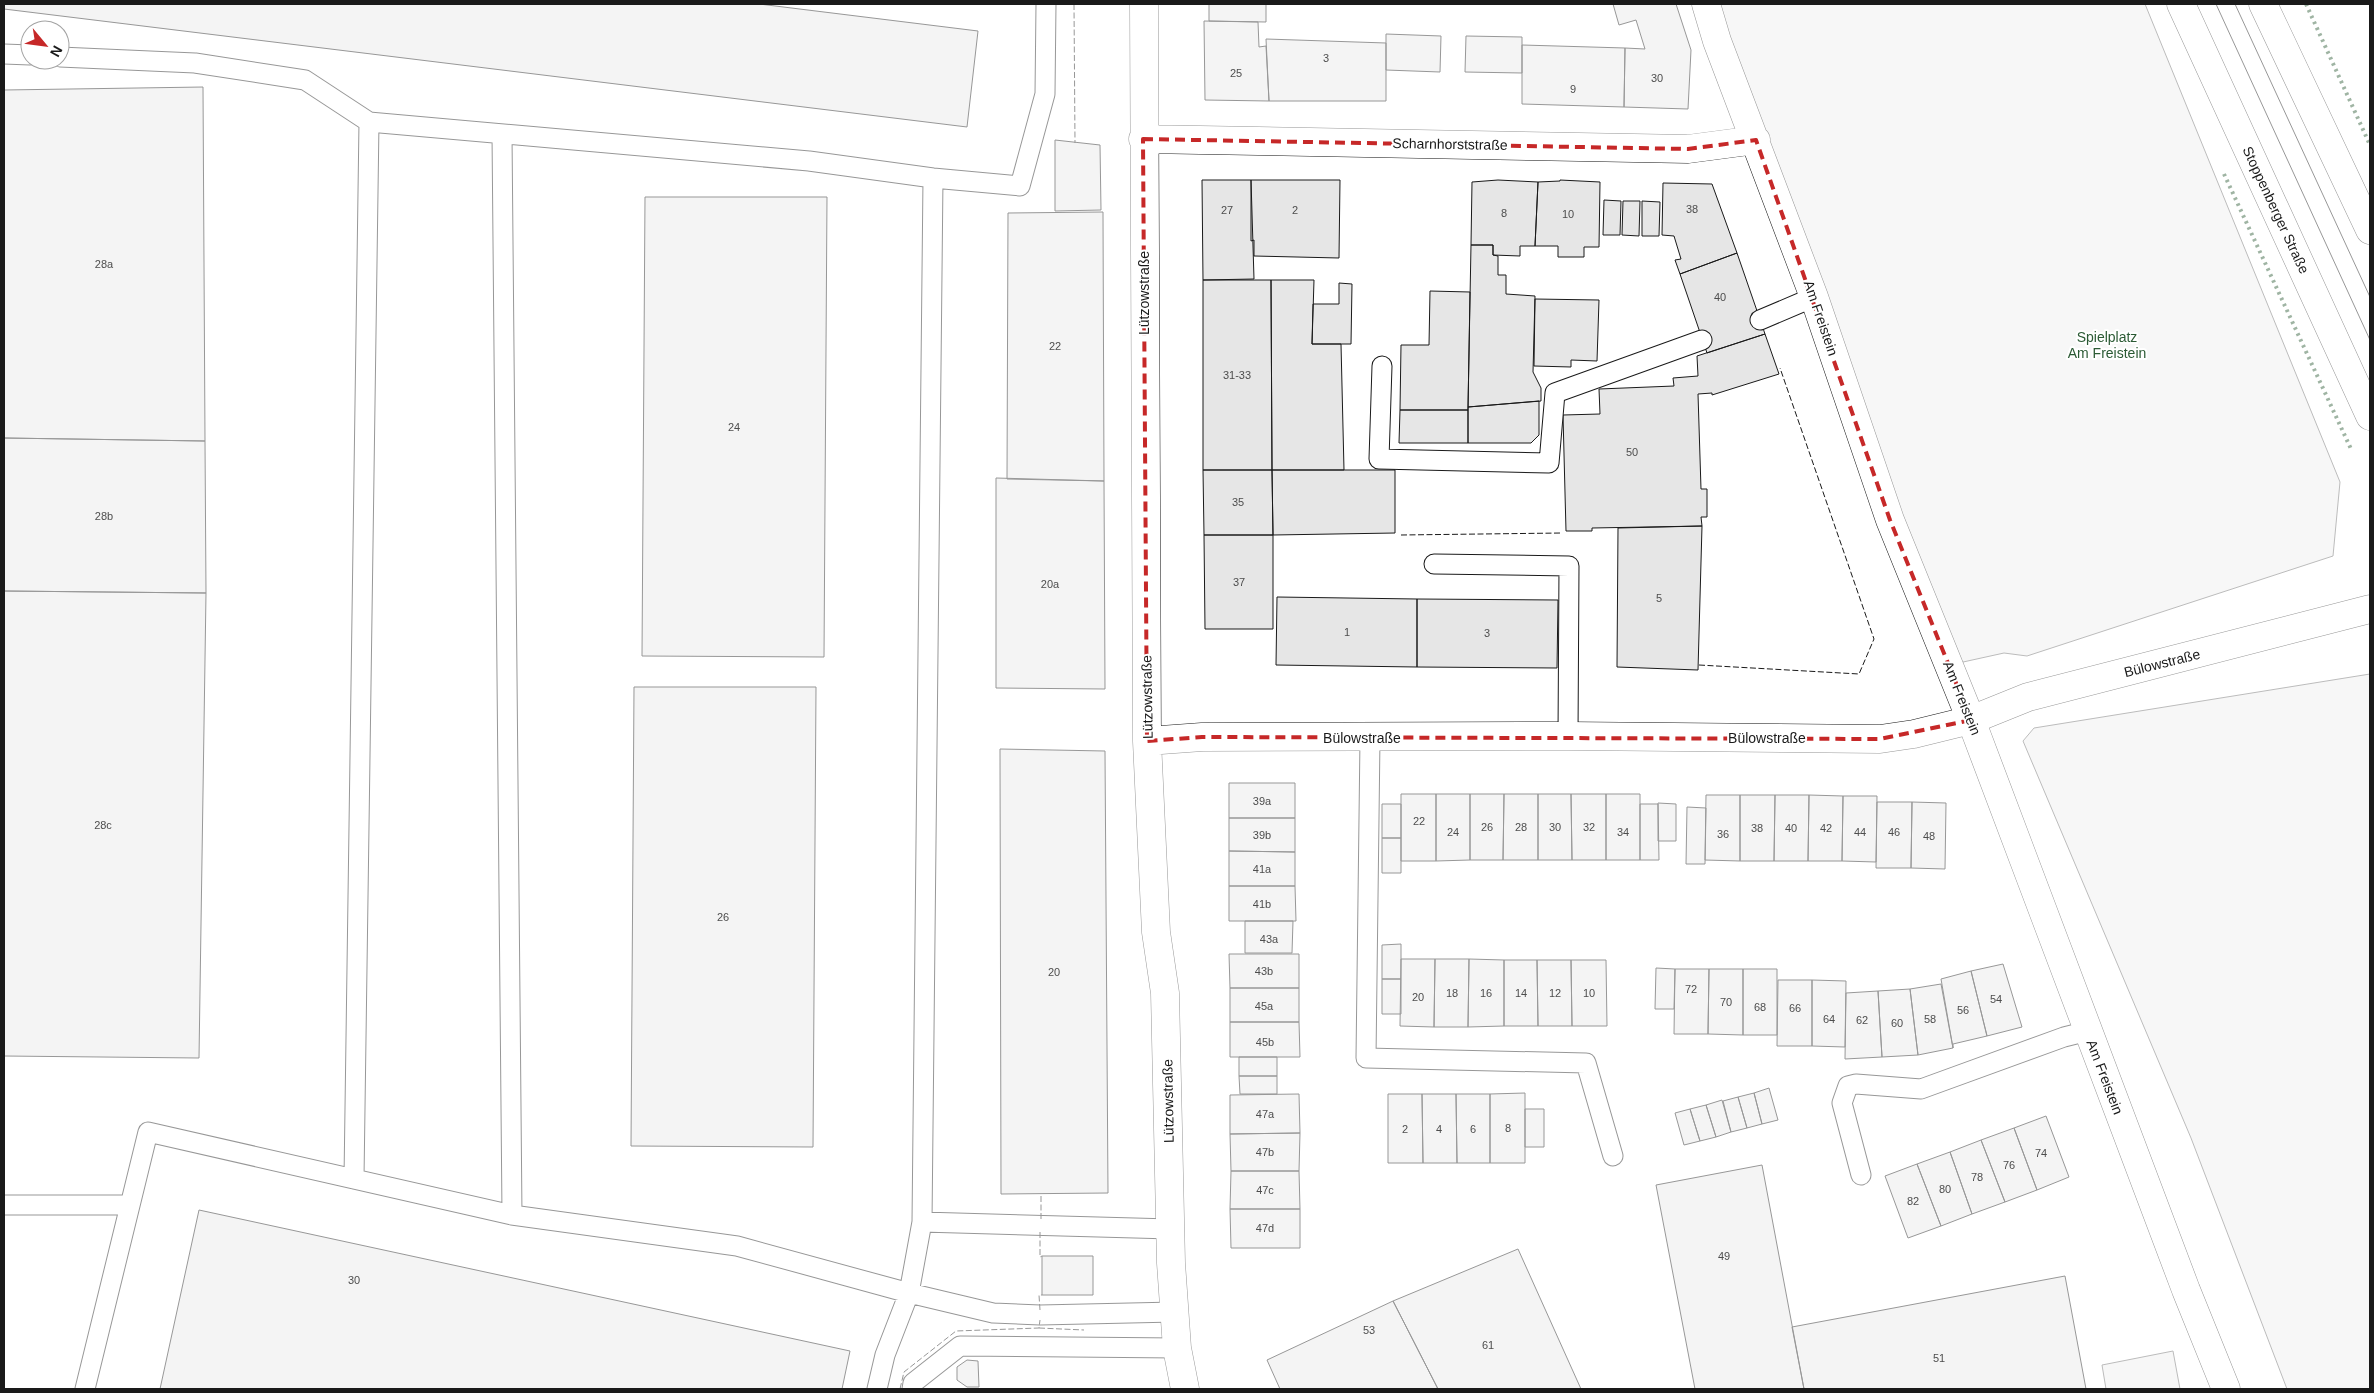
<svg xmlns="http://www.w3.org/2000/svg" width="2374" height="1393" font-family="Arial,sans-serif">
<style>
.built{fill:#ededed;stroke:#6a6a6a}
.building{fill:#e6e6e6;stroke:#1a1a1a}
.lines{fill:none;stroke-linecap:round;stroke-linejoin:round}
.lane-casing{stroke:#1a1a1a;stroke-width:21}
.street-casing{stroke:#1a1a1a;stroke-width:29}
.secondary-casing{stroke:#1a1a1a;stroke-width:29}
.lane{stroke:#fff;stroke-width:19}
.street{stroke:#fff;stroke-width:28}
.secondary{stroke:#fff;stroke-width:28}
.tram{stroke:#1a1a1a;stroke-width:1}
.hedge{stroke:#2b5a34;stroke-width:4;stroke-dasharray:2.5 4;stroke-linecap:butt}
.fence{stroke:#1a1a1a;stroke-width:1;stroke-dasharray:6 2.5;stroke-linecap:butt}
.marked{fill:none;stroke:#c62828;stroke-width:4;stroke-dasharray:10 6;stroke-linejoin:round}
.labels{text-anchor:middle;stroke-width:4;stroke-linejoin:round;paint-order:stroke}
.number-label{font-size:11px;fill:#4d4d4d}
.street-label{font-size:14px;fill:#1a1a1a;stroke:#fff}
.park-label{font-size:14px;fill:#2b5a34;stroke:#fff}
</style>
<rect width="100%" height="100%" fill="#fff"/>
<path class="built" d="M1711 4H2145L2340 482 2333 556 2027 656 2004 653 1954 664Z
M2370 674V1389H2287L2191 1138 2023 741 2034 728Z
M2173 1351 2180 1389H2106L2102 1365Z"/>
<path class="building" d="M4 4H759L978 31 967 127 4 9Z
M1209 4H1266V22L1209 21Z
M1613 4H1676L1691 50 1688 109 1624 107 1625 48 1645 49 1636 20 1619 25Z
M1204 21 1258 22 1259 47 1266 46 1269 101 1205 100Z
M1386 34 1441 36 1440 72 1386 70Z
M1466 36 1522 37V73L1465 72Z
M1266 39 1386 43V101H1269Z
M1522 45 1625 48 1624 107 1522 104Z
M203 87 205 441 4 438V90Z
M1055 140 1100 145 1101 210 1055 211Z
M1202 180H1251L1254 279 1203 280Z
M1251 180H1340L1339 258 1254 256V240L1251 241Z
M1498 180 1538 182 1535 246H1520V256L1493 255V245H1471L1472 182Z
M1560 180 1600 182 1599 247H1584V257H1558V246H1535L1538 182 1560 181Z
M1663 183 1712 184 1737 253 1680 274 1675 260 1681 259 1674 236 1662 235Z
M645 197H827L824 657 642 656Z
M1604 200 1621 201 1620 235H1603Z
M1623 201H1640L1639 236 1622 235Z
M1642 201 1660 202 1659 236H1642Z
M1103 212 1104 481 1007 479 1008 213Z
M1471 245H1493V255L1498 256V275H1506V294L1535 296 1533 372 1541 388V401L1468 407Z
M1737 253 1765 334 1707 353 1680 274Z
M1203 280H1271L1272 470H1203Z
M1271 280H1314L1312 344H1341L1344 470H1272Z
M1339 283 1352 284 1351 344H1312L1313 304H1339Z
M1430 291 1470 292 1468 410H1400L1401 345H1429Z
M1535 299 1599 300 1597 361 1571 360V367L1534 366Z
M1765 334 1779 374 1712 395V393L1698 394 1701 489H1707V517H1701L1702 526 1592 528V531H1566L1563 415 1600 414 1599 389 1674 386 1673 378 1698 376 1697 356Z
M1539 401V435L1531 443H1468V407Z
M1400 410H1468V443H1399Z
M4 438 205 441 206 593 4 591Z
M1203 470H1272L1273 535H1204Z
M1272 470H1395V533L1273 535Z
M996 478 1104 481 1105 689 996 688Z
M1702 526 1698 670 1617 667 1618 528Z
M1204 535H1273V629H1205Z
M4 591 206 593 199 1058 4 1056Z
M1277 597 1417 599V667L1276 665Z
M1417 599 1558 600 1557 668 1417 667Z
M634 687H816L813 1147 631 1146Z
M1000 749 1105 751 1108 1193 1001 1194Z
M1229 783H1295V818H1229Z
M1401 794H1436V861H1401Z
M1436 794H1470V860L1436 861Z
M1470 794H1504L1503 860H1470Z
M1504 794H1538V860H1503Z
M1538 794H1571L1572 860H1538Z
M1571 794H1606V860H1572Z
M1606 794H1640V860H1606Z
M1706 795H1740V861L1705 860Z
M1740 795H1775L1774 861H1740Z
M1775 795H1809L1808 861H1774Z
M1809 795 1843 796 1842 861H1808Z
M1843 796H1877L1876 862 1842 861Z
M1877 802H1912L1911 868H1876Z
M1912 802 1946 803 1945 869 1911 868Z
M1658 803 1676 804V841H1658Z
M1382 804H1401V838H1382Z
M1640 804H1658L1659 860H1640Z
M1687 807 1706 808 1705 864H1686Z
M1229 818H1295V852L1229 851Z
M1382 838H1401V873H1382Z
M1229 851 1295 852V886H1229Z
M1229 886H1295L1296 921H1229Z
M1245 921H1293L1292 953H1245Z
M1401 944V979H1382V945Z
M1229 954H1299V988H1230Z
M1401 959H1435L1434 1027 1400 1026Z
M1435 959H1469L1468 1027H1434Z
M1469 959 1504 960V1026L1468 1027Z
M1504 960H1537L1538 1026H1504Z
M1537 960H1571L1572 1026H1538Z
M1571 960H1606L1607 1026H1572Z
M2003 964 2022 1027 1987 1036 1971 971Z
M1656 968 1675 969 1674 1009H1655Z
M1675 969H1709L1708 1034H1674Z
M1709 969H1743V1035L1708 1034Z
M1743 969H1777V1035H1743Z
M1971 971 1987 1036 1953 1044V1048L1941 979Z
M1382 979H1401V1014H1382Z
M1778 980H1812V1046H1777Z
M1812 980 1846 981 1845 1047 1812 1046Z
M1941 984 1953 1048 1918 1055 1910 989Z
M1230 988H1299V1022H1230Z
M1910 989 1918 1055 1882 1057 1878 991Z
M1878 991 1882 1057 1845 1059 1846 993Z
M1230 1022H1299L1300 1057H1230Z
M1239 1057H1277V1076H1239Z
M1239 1076H1277V1094H1240Z
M1769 1088 1778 1120 1762 1124 1754 1093Z
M1525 1093V1163H1490V1094Z
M1754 1093 1762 1124 1747 1128 1738 1097Z
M1299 1094 1300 1133 1230 1134V1095Z
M1388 1094H1422L1423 1163H1388Z
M1422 1094H1456L1457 1163H1423Z
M1456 1094H1490V1163H1457Z
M1738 1097 1747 1128 1731 1132 1723 1101Z
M1722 1100 1731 1132 1716 1137 1706 1105Z
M1706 1105 1716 1137 1700 1141 1690 1109Z
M1525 1109H1544V1147H1525Z
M1690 1109 1700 1141 1684 1145 1675 1113Z
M2046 1116 2069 1177 2037 1190 2014 1128Z
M2014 1128 2037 1190 2005 1202 1981 1140Z
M1300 1133 1299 1171H1231L1230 1134Z
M1981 1140 2005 1202 1972 1214 1950 1152Z
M1950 1152 1972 1214 1941 1226 1917 1164Z
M1917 1164 1941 1226 1908 1238 1885 1176Z
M1762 1165 1804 1389H1695L1656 1185Z
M1231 1171H1299L1300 1209H1230Z
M1230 1209H1300V1248H1231Z
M199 1210 850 1351 842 1389H160Z
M1518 1249 1581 1389H1438L1393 1301Z
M1042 1256H1093V1295H1042Z
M2065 1276 2086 1389H1804L1792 1327Z
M1393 1301 1438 1389H1280L1267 1360Z
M967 1360 978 1361 979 1387H967L957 1380V1367Z"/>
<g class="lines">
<g class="lane-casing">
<path id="lane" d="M4 54 30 55
M60 57 195 63 305 80 369 122 809 161 933 178 1020 186 1045 94 1046 4
M502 134 512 1215
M933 178 922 1222 909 1293 993 1313 1040 1315 1175 1312
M1760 320 1814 297
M1382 366 1379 459 1549 463 1555 393 1702 340
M1434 564 1569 566 1568 736
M1370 738 1366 1058 1586 1063 1613 1156
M1861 1175 1842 1103 1848 1086 1856 1084 1921 1089 2064 1037 2088 1031
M354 1179 369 122
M4 1205H130
M922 1222 1171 1229
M85 1389 148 1132 512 1215 737 1246 909 1293 885 1355 877 1389
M912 1389 913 1383 960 1346 1177 1348"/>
</g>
<g class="street-casing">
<path id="street" d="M1144 4 1147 741 1156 932 1165 993 1171 1263 1177 1348 1185 1389
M1706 4 1717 41 1814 297 1890 520 1971 720 2186 1290 2226 1389
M1143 139 1688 149 1756 140
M1147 741 1202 737 1568 736 1880 739 1914 734 1971 720 2028 697 2370 609"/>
</g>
<g class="secondary-casing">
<path id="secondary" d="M2181 4 2370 416
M2263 4 2370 230"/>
</g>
<use href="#lane" class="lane"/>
<use href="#street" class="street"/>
<use href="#secondary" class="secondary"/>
<path class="tram" d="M2216 4 2370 340
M2235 4 2370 297"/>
<path class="hedge" d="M2306 4 2370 145
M2224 174 2351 449"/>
<path class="fence" d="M1074 4 1075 143
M1401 535 1562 533
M1699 665 1859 674 1874 639 1780 368
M1041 1219V1194
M1040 1232V1257L1042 1256
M1040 1310 1039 1295H1042
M1039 1328 1084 1330
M900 1389 904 1372 956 1331 1039 1328 1040 1320"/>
</g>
<path d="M0 0H2374V1393H0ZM1143 139 1688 149 1756 140 1890 520 1971 720 1880 739 1202 737 1147 741Z" fill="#fff" fill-opacity=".55" fill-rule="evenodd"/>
<path class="marked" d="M1143 139 1688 149 1756 140 1890 520 1971 720 1880 739 1202 737 1147 741Z"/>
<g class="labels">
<g class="number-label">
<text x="1326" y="62">3</text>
<text x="1236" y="77">25</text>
<text x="1657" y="82">30</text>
<text x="1573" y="93">9</text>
<text x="1692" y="213">38</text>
<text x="1227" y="214">27</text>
<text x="1295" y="214">2</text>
<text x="1504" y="217">8</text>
<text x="1568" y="218">10</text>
<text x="104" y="268">28a</text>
<text x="1720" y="301">40</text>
<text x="1055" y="350">22</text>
<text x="1237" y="379">31-33</text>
<text x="734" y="431">24</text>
<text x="1632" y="456">50</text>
<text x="1238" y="506">35</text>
<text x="104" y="520">28b</text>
<text x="1239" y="586">37</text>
<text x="1050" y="588">20a</text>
<text x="1659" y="602">5</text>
<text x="1347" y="636">1</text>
<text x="1487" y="637">3</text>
<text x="1262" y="805">39a</text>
<text x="1419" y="825">22</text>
<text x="103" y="829">28c</text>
<text x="1487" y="831">26</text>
<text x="1521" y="831">28</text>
<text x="1555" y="831">30</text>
<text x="1589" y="831">32</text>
<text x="1757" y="832">38</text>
<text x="1791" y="832">40</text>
<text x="1826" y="832">42</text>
<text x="1453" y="836">24</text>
<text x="1623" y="836">34</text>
<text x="1860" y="836">44</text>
<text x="1894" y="836">46</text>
<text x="1723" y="838">36</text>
<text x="1262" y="839">39b</text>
<text x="1929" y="840">48</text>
<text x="1262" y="873">41a</text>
<text x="1262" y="908">41b</text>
<text x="723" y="921">26</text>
<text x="1269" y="943">43a</text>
<text x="1264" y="975">43b</text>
<text x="1054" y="976">20</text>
<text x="1691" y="993">72</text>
<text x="1452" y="997">18</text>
<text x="1486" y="997">16</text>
<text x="1521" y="997">14</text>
<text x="1555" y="997">12</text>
<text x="1589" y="997">10</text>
<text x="1418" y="1001">20</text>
<text x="1996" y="1003">54</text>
<text x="1726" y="1006">70</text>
<text x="1264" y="1010">45a</text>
<text x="1760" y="1011">68</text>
<text x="1795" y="1012">66</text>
<text x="1963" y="1014">56</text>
<text x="1829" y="1023">64</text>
<text x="1930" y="1023">58</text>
<text x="1862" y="1024">62</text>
<text x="1897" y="1027">60</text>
<text x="1265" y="1046">45b</text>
<text x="1265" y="1118">47a</text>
<text x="1508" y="1132">8</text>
<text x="1405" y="1133">2</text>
<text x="1439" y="1133">4</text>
<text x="1473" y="1133">6</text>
<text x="1265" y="1156">47b</text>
<text x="2041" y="1157">74</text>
<text x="2009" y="1169">76</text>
<text x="1977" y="1181">78</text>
<text x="1945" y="1193">80</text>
<text x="1265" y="1194">47c</text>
<text x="1913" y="1205">82</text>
<text x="1265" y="1232">47d</text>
<text x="1724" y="1260">49</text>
<text x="354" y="1284">30</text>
<text x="1369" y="1334">53</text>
<text x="1488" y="1349">61</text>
<text x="1939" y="1362">51</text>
</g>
<g class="street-label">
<text transform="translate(1450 144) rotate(1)" y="5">Scharnhorststraße</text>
<text transform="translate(2276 210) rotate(65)" y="5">Stoppenberger Straße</text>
<text transform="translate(1144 293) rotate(-90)" y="5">Lützowstraße</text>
<text transform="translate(1821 318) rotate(71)" y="5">Am Freistein</text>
<text transform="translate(2162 663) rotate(-14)" y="5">Bülowstraße</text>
<text transform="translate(1147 697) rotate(-91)" y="5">Lützowstraße</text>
<text transform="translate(1962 698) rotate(68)" y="5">Am Freistein</text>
<text x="1362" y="743">Bülowstraße</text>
<text x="1767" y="743">Bülowstraße</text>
<text transform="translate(2105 1077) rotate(69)" y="5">Am Freistein</text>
<text transform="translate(1168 1101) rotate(-91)" y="5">Lützowstraße</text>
</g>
<g class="park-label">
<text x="2107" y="342">Spielplatz<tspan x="2107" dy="16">Am Freistein</tspan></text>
</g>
</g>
<rect width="2374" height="1393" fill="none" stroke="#1a1a1a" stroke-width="10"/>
<g transform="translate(45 45) rotate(119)"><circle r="24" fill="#ffffff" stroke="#a3a3a3"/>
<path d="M0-4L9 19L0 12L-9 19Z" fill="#c62828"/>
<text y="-8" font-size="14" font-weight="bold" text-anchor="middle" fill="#1a1a1a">N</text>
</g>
</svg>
